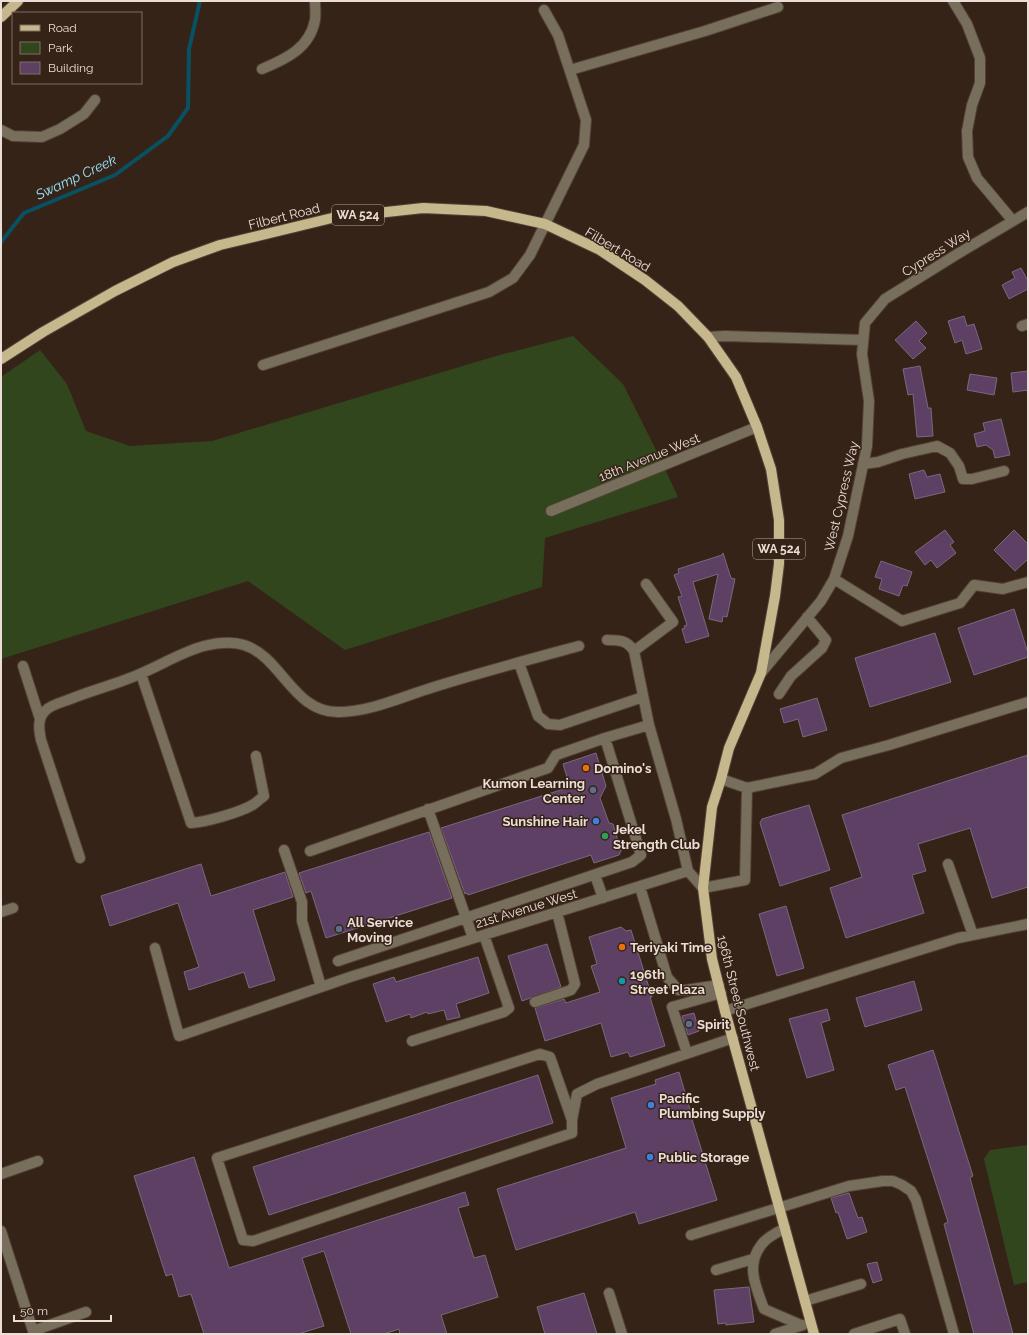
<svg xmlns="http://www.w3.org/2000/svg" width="1029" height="1335" font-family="Raleway,sans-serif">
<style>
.green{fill:#32461d}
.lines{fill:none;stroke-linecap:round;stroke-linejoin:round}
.stream{stroke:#075163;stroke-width:4}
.building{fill:#5e4065;stroke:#79697d}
.minor-casing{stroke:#534136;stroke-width:12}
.major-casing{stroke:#534136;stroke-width:12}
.minor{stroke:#776f5b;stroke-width:10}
.major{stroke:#c7b78c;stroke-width:10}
.food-dot{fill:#e8710a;stroke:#362317;stroke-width:1.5}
.service-dot{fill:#5c6f8a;stroke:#362317;stroke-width:1.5}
.shop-dot{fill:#3f7fe0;stroke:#362317;stroke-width:1.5}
.leisure-dot{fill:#2e9e5b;stroke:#362317;stroke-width:1.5}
.culture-dot{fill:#0f9aa8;stroke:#362317;stroke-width:1.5}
.labels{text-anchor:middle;stroke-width:3;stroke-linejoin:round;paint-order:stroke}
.shield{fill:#362317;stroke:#b5a69d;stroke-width:1}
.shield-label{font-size:12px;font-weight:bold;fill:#ebded6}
.street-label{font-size:13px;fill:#ebded6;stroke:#362317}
.poi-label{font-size:13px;font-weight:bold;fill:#ebded6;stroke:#362317;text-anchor:start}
.water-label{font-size:14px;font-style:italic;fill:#98e3fa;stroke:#362317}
</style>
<rect width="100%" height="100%" fill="#362317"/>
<path class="green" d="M573 336 623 384 657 452 678 497 545 538 542 587 345 650 248 581 1 659V377L40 350 67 384 86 431 130 446 212 441 496 356Z
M1028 1145V1282L1014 1285 984 1159 990 1150Z"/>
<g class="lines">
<path class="stream" d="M1 242 24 213 115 175 168 136 188 108 189 49 200 1"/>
</g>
<path class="building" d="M1021 268 1028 281V289L1009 299 1002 285 1015 278 1012 272Z
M964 316 967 326 974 324 982 349 966 354 962 340 955 343 948 321Z
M916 321 927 333 919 341 926 348 913 359 895 340Z
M920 366 928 408H931L933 436 917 437 913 394 908 395 903 369Z
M1028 371V390L1013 392 1011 373Z
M970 374 997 378 994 395 967 390Z
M1001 419 1010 455 995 458 993 450 986 445 977 447 974 434 985 431 983 423Z
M924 470 927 477 940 474 945 492 915 499 909 474Z
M945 530 954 542 950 545 956 553 937 568 931 560 925 565 915 552Z
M1014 530 1028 544V559L1015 571 994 550Z
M723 553 731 578 735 579 727 617 723 616 722 622 709 619 718 574 693 582 709 636 686 643 682 629 685 628 684 626 687 625 678 597 682 596 674 575 679 573 678 569 722 555Z
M881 561 912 572 907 586 903 585 899 596 879 589 882 579 875 577Z
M1014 609 1028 653V657L974 675 958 628Z
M935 633 951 682 870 707 855 658Z
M817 698 827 730 803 737 798 719 784 723 780 709Z
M596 753 606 786 600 798 609 823 613 824 621 851 619 855 594 863 591 855 468 895 467 893 465 894 441 828 570 787 563 764Z
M1028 755V887L992 898 970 828 918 844 926 871 912 875 924 913 846 938 830 888 862 877 842 815Z
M809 805 830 870 780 886 760 823 762 819Z
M429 832 452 898 326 938 311 891 306 893 299 873Z
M201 864 211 896 285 872 293 897 253 910 275 980 249 988 244 972 189 990 184 972 199 967 178 903 110 926 101 896Z
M786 906 804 968 777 976 759 914Z
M621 927 626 931 631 930 652 997H650L665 1046 630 1057 628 1052 611 1057 601 1023 545 1041 535 1008 564 999 566 1003 600 992 591 966 597 964 589 937Z
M547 944 561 987 522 1001 508 956Z
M478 957 489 993 456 1004 460 1017 447 1020 444 1010 428 1014 427 1012 411 1018 410 1014 386 1022 373 984 394 977 396 982Z
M914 981 922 1010 865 1027 856 998Z
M827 1009 830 1020 821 1023 834 1070 807 1078 789 1019Z
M694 1013 699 1031 688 1035 682 1016Z
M933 1050 973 1176 970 1178 1013 1334H974L944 1224 948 1222 905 1087 896 1090 888 1065Z
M679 1072 691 1113H690L717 1200 639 1224 635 1212 516 1250 497 1189 626 1148 611 1098 656 1084 655 1080Z
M538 1075 553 1123 269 1215 253 1167Z
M194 1157 229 1268 465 1192 469 1205 458 1208 474 1258 485 1255 498 1297 441 1315 447 1334H400L399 1329 384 1334H351L324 1251 302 1258 324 1326 298 1334H204L191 1294 179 1297 172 1274 166 1276 134 1176Z
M849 1193 858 1218 862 1217 867 1232 847 1239 838 1212 836 1213 831 1198Z
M877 1262 882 1280 873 1283 867 1264Z
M749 1287 754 1322 726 1325V1323L718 1324 714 1290Z
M584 1293 597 1334H545L537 1307Z"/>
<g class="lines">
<g class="minor-casing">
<path id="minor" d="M953 1 967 24 980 58V83L972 105 967 131 968 157 977 178 1013 221
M262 69C286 59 310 48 315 20 316 14 315 7 315 1
M570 70 705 31 778 7
M1 130 13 136 42 137 60 129 84 114 95 100
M1022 326 1028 324
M708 337 725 336 863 340
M263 365 489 292 513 278 530 255 584 145 586 120 558 35 544 10
M863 464 878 462 902 454 937 446 950 453 959 466 963 479H972L1004 471
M551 511 757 427
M834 579 902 621 960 603 974 585 1003 589 1028 582
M607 640C619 640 627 640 634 651L649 725 676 819 688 871 703 888 745 880 747 788
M634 651 673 622 646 584
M519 663 538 716 548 724 560 725 643 697
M23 666 40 719
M761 673 821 601 834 579 848 536 867 446 869 401 862 354 865 323 885 299 959 253 1028 212
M141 674 191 823C206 822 242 812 254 804 257 802 260 799 264 796L256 756
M779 694 791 676 822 648 826 640 807 617
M721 779 747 788 815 774 841 758 889 745 1028 702
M428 809 473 938
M284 850 302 902V921L321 987
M310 851 548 768 556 755 605 738 649 725
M80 858 41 740C39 730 37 719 45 711 51 704 64 702 73 698 95 689 121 683 142 673 163 664 182 652 204 646 216 643 231 641 244 645 282 657 293 713 339 712 370 712 404 696 434 687 482 672 531 659 579 646
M948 864 973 935
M595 875 603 898
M640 887 667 977 678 990H686L719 985
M1 912 13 908
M155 948 179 1036 350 977 688 871
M338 961 632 862 641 855 605 738
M535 1002 571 990 575 984 557 912
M725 1011 958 938 1028 924
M412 1041 504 1012 509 1008 484 935
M687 1053 672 1007 721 993
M572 1120 550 1057 540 1054 217 1158 243 1240 253 1241 572 1133V1120L577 1094 597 1084 733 1038
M1 1174 38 1161
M785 1228C778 1232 767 1237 762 1244 745 1265 756 1287 764 1309L801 1325
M1 1231 34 1334
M691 1235 849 1186 883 1181H893L902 1185 911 1191 916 1200 954 1334
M716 1270 753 1259
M609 1293 622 1334
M805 1301 861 1284
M33 1331 86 1312
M775 1334 803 1325
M854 1334 900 1319 905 1334"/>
</g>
<g class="major-casing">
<path id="major" d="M1 17 18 1
M1 359 43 332 115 291 173 262 220 245 332 218 423 208 486 211 545 224 600 250 645 280 678 306 708 337 736 377 757 427 771 469 779 520V564L775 596 761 673 729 748 721 779 712 807 703 888 712 959 725 1011 814 1334"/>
</g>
<use href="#minor" class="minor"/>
<use href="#major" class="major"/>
</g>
<g class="food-dot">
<circle cx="586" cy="768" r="4"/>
<circle cx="622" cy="947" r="4"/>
</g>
<g class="service-dot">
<circle cx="593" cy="790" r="4"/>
<circle cx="339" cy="929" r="4"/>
<circle cx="689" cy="1024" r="4"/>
</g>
<g class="shop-dot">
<circle cx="596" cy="821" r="4"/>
<circle cx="651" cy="1105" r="4"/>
<circle cx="650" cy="1157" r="4"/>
</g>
<circle class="leisure-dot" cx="605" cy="836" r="4"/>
<circle class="culture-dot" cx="622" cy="981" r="4"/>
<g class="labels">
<g class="shield">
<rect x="332" y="205" width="52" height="20" rx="3"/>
<rect x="753" y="539" width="52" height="20" rx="3"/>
</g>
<g class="shield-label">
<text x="358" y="219">WA 524</text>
<text x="779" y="553">WA 524</text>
</g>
<g class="street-label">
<text transform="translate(284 216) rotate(-14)" y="5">Filbert Road</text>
<text transform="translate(618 249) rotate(31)" y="5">Filbert Road</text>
<text transform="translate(936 252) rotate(-32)" y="5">Cypress Way</text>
<text transform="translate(649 457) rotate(-22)" y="5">18th Avenue West</text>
<text transform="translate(841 496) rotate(-77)" y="5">West Cypress Way</text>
<text transform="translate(526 908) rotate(-17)" y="5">21st Avenue West</text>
<text transform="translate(739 1003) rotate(76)" y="5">196th Street Southwest</text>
</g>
<g class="poi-label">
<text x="594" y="773">Domino's</text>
<text x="585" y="788" text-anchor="end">Kumon Learning<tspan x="585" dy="15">Center</tspan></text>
<text x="588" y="826" text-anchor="end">Sunshine Hair</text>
<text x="613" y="834">Jekel<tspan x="613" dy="15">Strength Club</tspan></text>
<text x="347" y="927">All Service<tspan x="347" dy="15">Moving</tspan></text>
<text x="630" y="952">Teriyaki Time</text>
<text x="630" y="979">196th<tspan x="630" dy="15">Street Plaza</tspan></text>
<text x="697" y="1029">Spirit</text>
<text x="659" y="1103">Pacific<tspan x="659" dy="15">Plumbing Supply</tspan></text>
<text x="658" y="1162">Public Storage</text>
</g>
<g class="water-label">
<text transform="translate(76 177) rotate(-25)" y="5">Swamp Creek</text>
</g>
</g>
<rect width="1029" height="1335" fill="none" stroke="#ebded6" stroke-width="4"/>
<rect x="12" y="12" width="130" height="72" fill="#362317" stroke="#7e6e63"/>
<rect x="20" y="25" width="20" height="6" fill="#c7b78c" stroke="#7e6e63"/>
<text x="48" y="32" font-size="12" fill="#ebded6">Road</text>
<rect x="20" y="42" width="20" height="12" fill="#32461d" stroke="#7e6e63"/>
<text x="48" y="52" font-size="12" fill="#ebded6">Park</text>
<rect x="20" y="62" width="20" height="12" fill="#5e4065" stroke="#7e6e63"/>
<text x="48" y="72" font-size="12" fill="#ebded6">Building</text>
<path d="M14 1315v6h97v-6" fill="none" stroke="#ebded6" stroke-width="2"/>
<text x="20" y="1315" font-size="12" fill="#ebded6" stroke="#362317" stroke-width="3" paint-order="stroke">50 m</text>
</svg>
